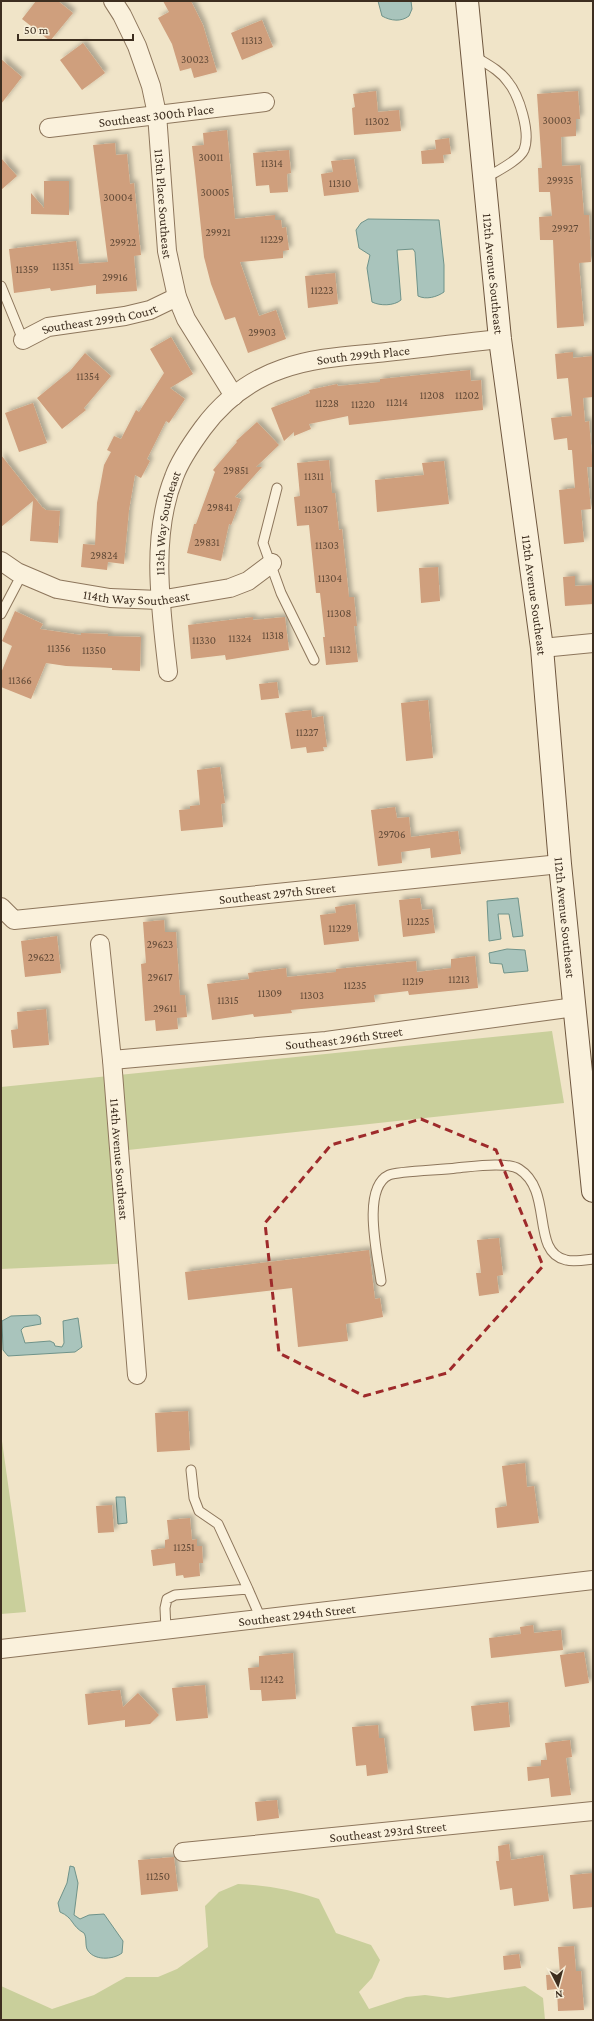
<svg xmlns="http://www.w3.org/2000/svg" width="594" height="2021" font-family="'Crimson Pro',serif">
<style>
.green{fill:#c9cf9b}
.water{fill:#a9c4bc;stroke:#6f938a}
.building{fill:#cf9f7d;filter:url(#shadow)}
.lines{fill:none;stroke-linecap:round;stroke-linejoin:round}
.lane-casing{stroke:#8d765c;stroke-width:11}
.street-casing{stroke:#8d765c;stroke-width:20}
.secondary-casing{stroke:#6f573f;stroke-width:24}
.lane{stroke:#faf1dc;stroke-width:9}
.street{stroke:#faf1dc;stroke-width:18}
.secondary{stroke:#faf1dc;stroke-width:22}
.marked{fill:none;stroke:#9e2a2b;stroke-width:3;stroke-dasharray:8 5;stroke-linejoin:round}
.labels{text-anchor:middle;stroke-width:3.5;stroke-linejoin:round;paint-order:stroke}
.number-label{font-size:11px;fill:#624a37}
.street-label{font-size:13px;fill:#3d2e20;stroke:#f7eed8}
</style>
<defs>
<filter id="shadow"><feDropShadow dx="3.5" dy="-3.5" stdDeviation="2" flood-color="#0004"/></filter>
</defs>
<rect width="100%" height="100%" fill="#f0e4c8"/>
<path class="green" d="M552 1031 564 1103 128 1150 136 1263 1 1269V1087Z
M1 1434 26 1612 1 1614Z
M238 1884C266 1885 293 1890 319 1899L336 1933 371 1945 380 1960 372 1978 359 1992 369 2009 406 1997 425 1995 448 1998 525 1986 543 1998 545 2020H1V1986L52 2009 94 1995 126 1977H158L177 1969 208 1947 205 1906 219 1892Z"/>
<path class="water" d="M378 1H411L412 9 409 16C401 22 391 21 382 16Z
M368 219 439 220 444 265V292C437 297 426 300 418 296L415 252 413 249 397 250 401 300C394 306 380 306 372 302L367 268 370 255 359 248 356 230 361 223Z
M518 898 523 936 513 937 509 914H498L501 939 489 941 487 901Z
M507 949 525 950 528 971 504 973 502 964 490 963 489 953Z
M37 1315 40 1317 41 1324 24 1327 21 1330 25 1343 50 1341 54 1343 55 1346 62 1347 64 1343 63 1321 78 1318 82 1347 75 1352 8 1356 3 1350 2 1321 11 1316Z
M116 1497H125L127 1523 118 1524Z
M70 1866 74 1867 78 1883 74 1915 80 1919 89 1915 104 1914 123 1941 122 1953C113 1960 93 1961 87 1949 85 1944 87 1938 84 1933 71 1926 74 1918 60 1912L58 1903 67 1883Z"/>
<path class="building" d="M36 1H58L73 13 50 41 22 19Z
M163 1H191L203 25 217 72 194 78 191 68 180 71 172 44 158 18 169 12Z
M262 20 273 47 242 60 231 33Z
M83 43 105 73 82 90 60 60Z
M1 59 22 77 1 104Z
M376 91 378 112 399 110 401 131 354 135 352 108 355 107 353 94Z
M578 91 580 119H576V136L561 137 562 166 580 165 584 215H589L591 262 579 263 584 326 557 328 553 240H540L539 217 552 216 550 192H539L538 168H542L537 94Z
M227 130 235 219 275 215V220H281L282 228 286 227 289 250 283 251V258L240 262 259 316 276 310 286 339 248 353 235 317 225 320 211 284 204 257 195 171 192 146 204 145 203 133Z
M449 138 451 154 443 155 444 163 422 164 421 151 436 149 435 140Z
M115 143 116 155 127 154 130 184 134 183 141 255 134 256 137 291 96 294V285L51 291 50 288 14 293 9 249 76 241 79 264 108 262 93 145Z
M289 150 291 173 287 174 288 192 270 193 269 185 256 186 253 153Z
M1 158 17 176 1 190Z
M354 159 359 192 324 196 321 174 333 172 331 161Z
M44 181H69V215L31 214V193L44 208Z
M335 273 338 304 308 308 305 276Z
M171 337 193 374 170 388 185 399 169 423 166 421 147 459 150 461 141 478 135 475 129 510 124 564 108 562 107 570 81 567 83 544 95 545 97 503 104 465 111 452 107 450 114 436 121 439 136 410 139 412 164 373 150 349Z
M573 352V358L593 356V397L583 398 585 422 589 421 593 467H587L591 509 581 510 584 542 564 544 559 490 575 488 572 450H568L567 438 554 440 551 418 572 416 568 378 557 379 555 354Z
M85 353 111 376 84 408 86 410 62 429 37 398 70 371Z
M470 370 471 381 481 380 483 410 349 425 348 416 309 424 311 429 294 436V432L284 441 271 408 310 393 309 390 337 384 338 386 380 382V379Z
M33 403 47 443 19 452 5 413Z
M257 422 279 445 256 467H262L235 497 241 499 231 525 229 524 221 561 187 553 194 524H196L215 472 213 470 237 442 236 441Z
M1 455 42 507 46 510 60 511 58 543 30 541 33 501 1 527Z
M329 460 332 493H335L339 530 342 529 349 597H354L357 626H354L358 662 326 665 323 637H325L320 593H316L309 525 297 526 294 497 300 496 297 463Z
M444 461 449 504 377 512 375 480 424 475 422 463Z
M438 567 440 601 421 603 419 568Z
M575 576V586L593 585V604L565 606 563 577Z
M15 611 43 624 40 629 81 635V633L108 634V636L141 637 140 671 112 670V668L66 666 46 663 31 699 1 687V673L12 646 2 641Z
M253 617V620L285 617 289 650 226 660 225 655 191 659 188 625Z
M277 682 279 698 261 700 259 684Z
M428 700 433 758 406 761 401 703Z
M311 710 312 718 323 716 327 747H323L324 751 307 753 306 747 291 749 285 713Z
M220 767 225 803 221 804 223 827 181 831 179 810 190 809V806L200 805 197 770Z
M395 807 397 818 409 817 411 837 458 831 461 854 431 858 430 848 401 852 402 863 378 866 371 810Z
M420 898 422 910 432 909 435 933 403 937 399 900Z
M355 904 359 941 324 945 320 915 336 913 335 907Z
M164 920 165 932H176L180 995H185L187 1017 177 1018 178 1029 156 1031 155 1020 145 1021 141 964 146 963 143 922Z
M57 936 61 973 25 977 21 941Z
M475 956 478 988 409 995 408 991 374 995 375 1002 291 1010 292 1013 254 1017 253 1014 212 1020 207 984 249 979 248 973 286 968 287 977 336 972V969L416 961 417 972 451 968V959Z
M46 1009 49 1045 13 1048 11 1030 18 1029 17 1012Z
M499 1238 503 1275 497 1276 499 1293 479 1296 476 1273H481L477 1240Z
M369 1250 375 1299 380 1298 383 1317 346 1324 348 1341 298 1347 292 1288 188 1300 185 1272Z
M188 1411 190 1450 157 1452 155 1413Z
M525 1463 527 1487 534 1486 539 1523 497 1528 495 1508 507 1506 502 1466Z
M112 1505 114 1532 98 1533 96 1506Z
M190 1518 192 1540 197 1539V1546H202L203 1563H199L200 1576 184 1578 183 1575 176 1576 175 1563 153 1566 151 1550 165 1548V1540L169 1539 167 1520Z
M533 1625 534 1633 561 1630 563 1650 491 1658 489 1638 521 1634 520 1627Z
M584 1652 589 1683 565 1687 560 1655Z
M293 1653 296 1699 262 1701 261 1690H250L248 1668 259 1667V1656Z
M205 1685 208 1718 176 1721 172 1688Z
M120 1690 123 1707 138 1693 159 1715 150 1724 125 1727V1720L88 1725 85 1694Z
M508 1702 510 1727 474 1731 471 1706Z
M378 1725 379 1738H384L388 1773 367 1776 366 1765 356 1766 352 1727Z
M570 1740 572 1757 566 1758 571 1795 551 1797 549 1778 528 1781 527 1767 541 1766V1760H547L545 1743Z
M277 1800 279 1818 257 1821 255 1802Z
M509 1844 511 1860 543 1855 549 1901 514 1906 512 1888 500 1890 496 1861H499L498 1846Z
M174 1857 178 1891 141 1895 138 1860Z
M593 1873V1907L573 1909 570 1875Z
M574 1946 576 1971H581L584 2010 558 2011 557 1989 547 1990 546 1975 560 1974 558 1947Z
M519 1954 521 1968 504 1970 503 1956Z"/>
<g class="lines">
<g class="lane-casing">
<path id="lane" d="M474 56C485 63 500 70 508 82 519 95 531 133 524 150 519 161 495 172 484 179
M1 286 23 340
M277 488 263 543 281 593 314 660
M1 614 22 574
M381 1281C378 1257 361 1188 389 1175 398 1171 443 1170 456 1168 470 1167 506 1161 519 1169 554 1191 530 1252 566 1260 574 1262 585 1260 593 1259
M191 1470 194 1498 199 1511 218 1524 248 1589
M166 1630 165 1608 167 1599 175 1595 248 1589 261 1619"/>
</g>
<g class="street-casing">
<g id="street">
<path id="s1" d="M113 1 122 15 137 46 151 86 157 114 167 251 177 297 186 319 234 396"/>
<path id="s2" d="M49 128 265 102"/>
<path id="s3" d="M23 340 48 327 125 316 150 310 177 297"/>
<path id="s4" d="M1 561 17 572 57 589 110 598 159 600 230 588 248 581 272 563"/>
<path d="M542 648 593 643"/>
<path id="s5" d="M168 672C161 610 150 537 174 477 180 460 192 443 203 428 223 401 250 380 282 369 312 358 345 356 377 353 418 349 459 343 500 339"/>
<path id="s6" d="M1 907 14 920 560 864"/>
<path id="s7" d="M100 944 112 1060 137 1375"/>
<path id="s8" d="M112 1060 326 1041 575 1007"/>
<path id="s9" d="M1 1649 593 1580"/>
<path id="s10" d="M183 1852 593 1811"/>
</g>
</g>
<g class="secondary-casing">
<g id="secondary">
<path id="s11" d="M467 1 500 339 542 648 560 864 593 1191"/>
</g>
</g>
<use href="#lane" class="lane"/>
<use href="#street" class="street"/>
<use href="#secondary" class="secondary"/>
</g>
<path class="marked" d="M421 1119 496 1150 543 1266 447 1373 364 1396 279 1353 265 1223 331 1145Z"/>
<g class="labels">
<g class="number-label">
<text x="252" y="44">11313</text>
<text x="195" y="63">30023</text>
<text x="557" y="124">30003</text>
<text x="377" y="125">11302</text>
<text x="211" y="161">30011</text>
<text x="272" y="167">11314</text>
<text x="560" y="184">29935</text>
<text x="340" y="187">11310</text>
<text x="215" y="196">30005</text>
<text x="118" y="201">30004</text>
<text x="565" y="232">29927</text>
<text x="218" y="236">29921</text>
<text x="272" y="243">11229</text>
<text x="123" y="246">29922</text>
<text x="63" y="270">11351</text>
<text x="27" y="273">11359</text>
<text x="115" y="281">29916</text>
<text x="322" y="294">11223</text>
<text x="262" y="336">29903</text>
<text x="88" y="380">11354</text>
<text x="432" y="399">11208</text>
<text x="467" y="399">11202</text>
<text x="397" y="406">11214</text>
<text x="327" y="407">11228</text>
<text x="363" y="408">11220</text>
<text x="236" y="474">29851</text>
<text x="314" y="480">11311</text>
<text x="220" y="511">29841</text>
<text x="316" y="513">11307</text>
<text x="207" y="546">29831</text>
<text x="327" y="549">11303</text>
<text x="104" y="559">29824</text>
<text x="330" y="582">11304</text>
<text x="339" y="617">11308</text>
<text x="273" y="639">11318</text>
<text x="240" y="642">11324</text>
<text x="204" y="644">11330</text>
<text x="59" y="652">11356</text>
<text x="340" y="653">11312</text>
<text x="94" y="654">11350</text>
<text x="20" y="684">11366</text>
<text x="307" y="736">11227</text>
<text x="392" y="838">29706</text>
<text x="418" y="925">11225</text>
<text x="340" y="932">11229</text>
<text x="160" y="948">29623</text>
<text x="41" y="961">29622</text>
<text x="160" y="981">29617</text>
<text x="459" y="983">11213</text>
<text x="413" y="985">11219</text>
<text x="355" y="989">11235</text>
<text x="270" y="997">11309</text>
<text x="312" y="999">11303</text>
<text x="228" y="1004">11315</text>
<text x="165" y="1012">29611</text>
<text x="184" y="1551">11251</text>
<text x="272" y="1683">11242</text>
<text x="158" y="1880">11250</text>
</g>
<g class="street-label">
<text dy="5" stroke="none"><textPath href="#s2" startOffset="108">Southeast 300th Place</textPath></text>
<text dy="5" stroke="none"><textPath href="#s1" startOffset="212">113th Place Southeast</textPath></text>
<text dy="5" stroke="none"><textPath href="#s11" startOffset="274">112th Avenue Southeast</textPath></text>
<text dy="5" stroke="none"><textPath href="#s3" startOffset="80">Southeast 299th Court</textPath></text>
<text dy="5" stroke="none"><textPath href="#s5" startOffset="437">South 299th Place</textPath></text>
<text dy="5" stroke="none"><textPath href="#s5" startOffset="150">113th Way Southeast</textPath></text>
<text dy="5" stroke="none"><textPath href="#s4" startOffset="143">114th Way Southeast</textPath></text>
<text dy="5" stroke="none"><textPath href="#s11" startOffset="598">112th Avenue Southeast</textPath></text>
<text dy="5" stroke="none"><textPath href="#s6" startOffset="283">Southeast 297th Street</textPath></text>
<text dy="5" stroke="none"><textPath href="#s11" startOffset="922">112th Avenue Southeast</textPath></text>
<text dy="5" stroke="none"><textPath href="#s8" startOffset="233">Southeast 296th Street</textPath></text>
<text dy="5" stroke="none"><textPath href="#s7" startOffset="216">114th Avenue Southeast</textPath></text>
<text dy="5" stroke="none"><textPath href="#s9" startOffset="298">Southeast 294th Street</textPath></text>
<text dy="5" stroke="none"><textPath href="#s10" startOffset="206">Southeast 293rd Street</textPath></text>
</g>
</g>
<rect width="594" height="2021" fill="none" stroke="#3d2e20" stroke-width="4"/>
<g transform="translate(558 1985) rotate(174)" stroke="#f7eed8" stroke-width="3" paint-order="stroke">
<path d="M0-3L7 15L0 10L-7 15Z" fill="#3d2e20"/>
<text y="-6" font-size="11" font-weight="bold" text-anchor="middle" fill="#3d2e20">N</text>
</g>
<path d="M18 34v6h115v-6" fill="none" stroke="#3d2e20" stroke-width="2"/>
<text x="24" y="34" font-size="12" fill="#3d2e20" stroke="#f7eed8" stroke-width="3" paint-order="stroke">50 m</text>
</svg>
